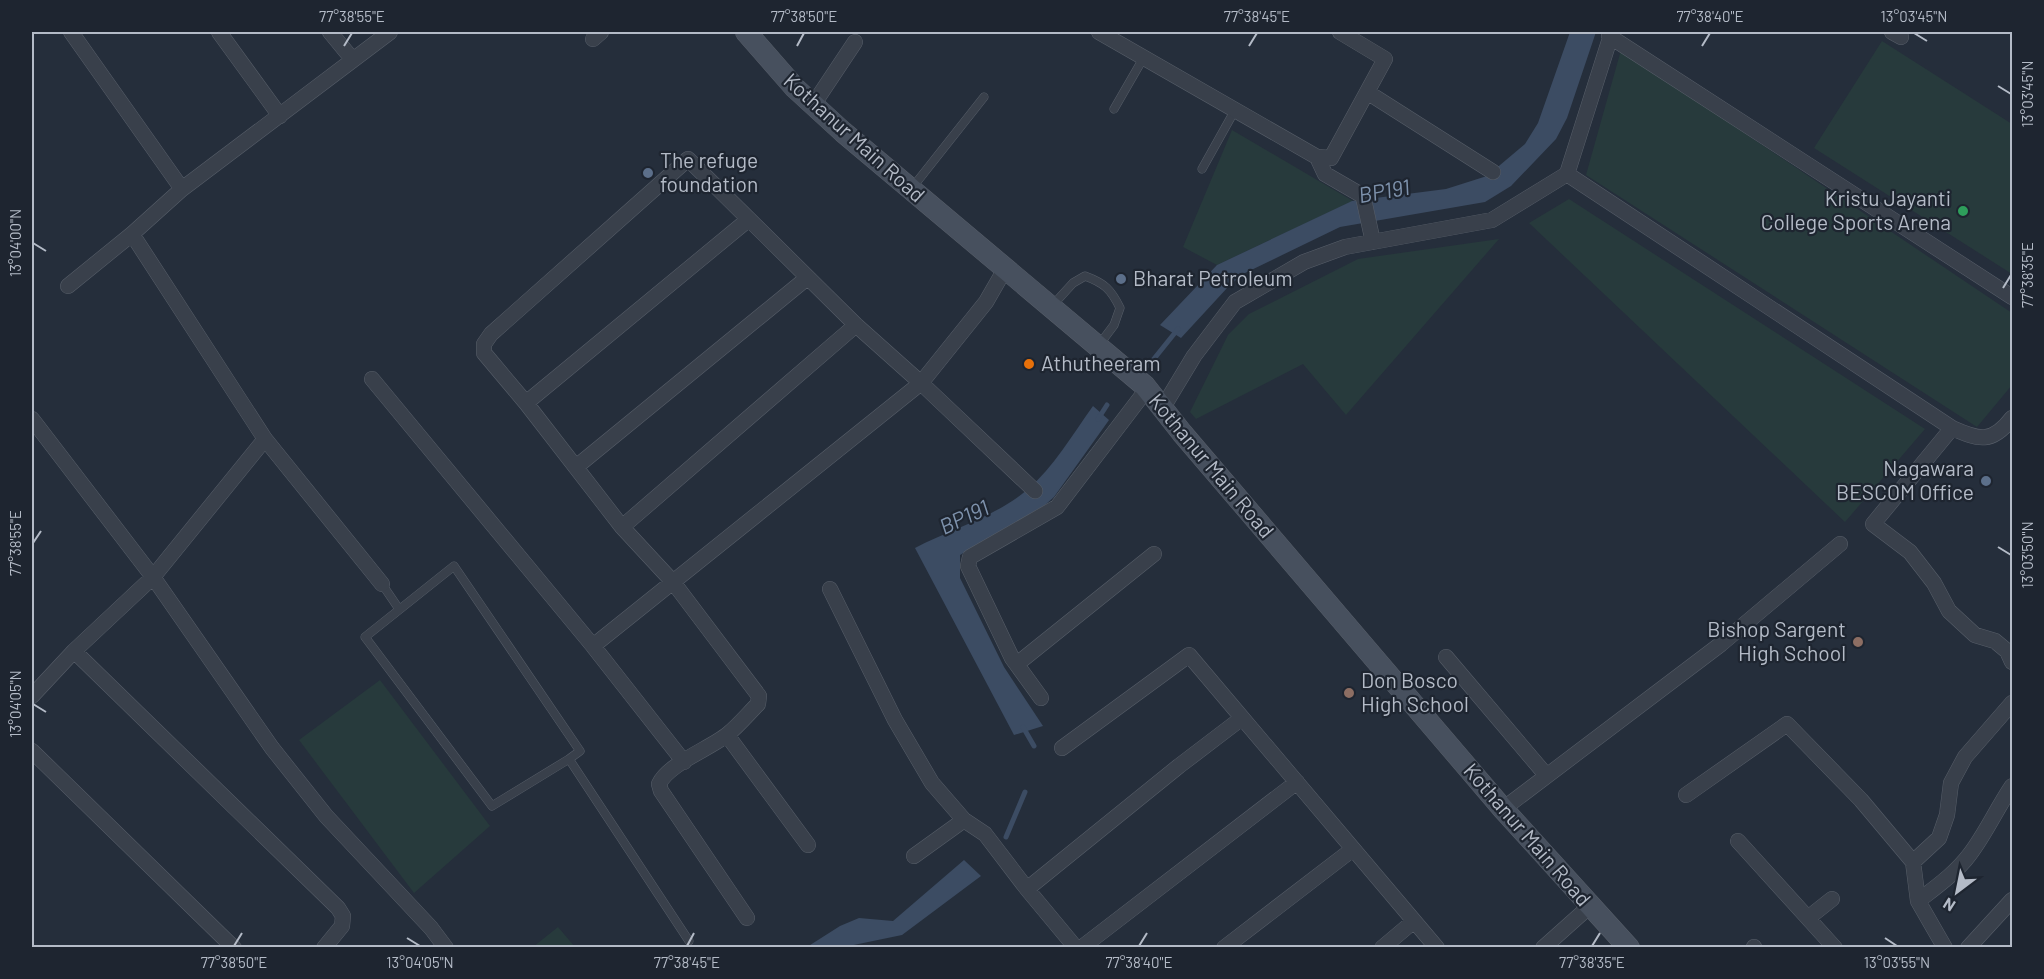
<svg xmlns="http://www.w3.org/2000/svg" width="2044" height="979" font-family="Barlow,sans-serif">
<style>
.green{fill:#273a3c}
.water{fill:#3c4c63}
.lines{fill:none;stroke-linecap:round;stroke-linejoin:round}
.stream{stroke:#3c4c63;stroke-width:5}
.lane-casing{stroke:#575e69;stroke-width:9}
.street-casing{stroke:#575e69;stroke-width:16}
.secondary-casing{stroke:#575e69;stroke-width:22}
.lane{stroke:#39404b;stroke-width:8}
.street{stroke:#39404b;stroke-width:15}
.secondary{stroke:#47505e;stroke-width:21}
.ticks{fill:none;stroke:#b4bbc7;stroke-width:2}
.service-dot{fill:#5c6f8a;stroke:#1e2530;stroke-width:2}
.leisure-dot{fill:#2e9e5b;stroke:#1e2530;stroke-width:2}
.food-dot{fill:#e8710a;stroke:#1e2530;stroke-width:2}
.education-dot{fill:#8d6e63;stroke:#1e2530;stroke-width:2}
.labels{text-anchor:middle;stroke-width:4.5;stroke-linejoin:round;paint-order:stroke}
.street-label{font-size:21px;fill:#b4bbc7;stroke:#1e2530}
.poi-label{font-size:21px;fill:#b4bbc7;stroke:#1e2530;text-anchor:start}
.water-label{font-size:22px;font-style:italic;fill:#7e92ac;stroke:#1e2530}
.neatline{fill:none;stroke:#b4bbc7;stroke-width:2}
.ticks-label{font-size:15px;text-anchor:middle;fill:#b4bbc7}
</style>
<rect width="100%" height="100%" fill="#252e3b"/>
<path class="green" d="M1882 41 2012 124V274L1814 148Z
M1621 50 2012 313V385L1977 427 1586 175Z
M1232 130 1353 201 1217 265 1183 247Z
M1569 199 1925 429 1845 522 1529 223Z
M1499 239 1346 415 1303 364 1196 419 1190 412 1228 335 1249 314 1358 259Z
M380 680 490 826 414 893 299 740Z
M558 927 575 947H533Z"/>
<path class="water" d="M1570 32H1596L1567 118 1556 139 1511 186 1485 202 1340 227 1243 274 1228 287 1181 338 1160 325 1217 265 1352 201 1446 189 1487 176 1525 144 1538 123Z
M1093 406 1109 420 1054 497 1045 505 960 555V578L1004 667 1043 726 1014 735 915 548C951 529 995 517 1027 490 1054 467 1072 435 1093 406Z
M964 860 981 876 902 935 844 947H807L840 926 859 918 893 921Z"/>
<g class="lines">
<path class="stream" d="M1149 365 1178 329
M1098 419 1107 405
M1023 727 1034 746
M1006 837 1025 792"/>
<g class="lane-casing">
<path id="lane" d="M1114 109 1144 57
M1202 169 1235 110
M912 188 984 97
M1052 306 1073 283 1085 276C1104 283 1111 289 1120 308L1114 325 1099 345
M382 584 399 609
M569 759 492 806 365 637 454 566 580 751 569 759 689 941"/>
</g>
<g class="street-casing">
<path id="street" d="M71 32 182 189
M219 32 280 116
M330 32 353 60
M1099 32 1317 157 1331 158 1385 59 1340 32
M1892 32 1901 37
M1609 36 2012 297
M593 39 601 32
M1367 92 1493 172
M813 105 855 42
M1317 157 1325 174 1363 196 1373 242
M1567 174 1952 428C1979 440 1992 444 2012 418
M749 219 526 403 484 353V344L491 334 688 159 856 325 921 383 1035 491
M68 286 132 234
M372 379 593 646 921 383 986 302 1005 269
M526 403 622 527 673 582 759 696 758 704C748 714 739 725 728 734 711 748 668 764 659 784L661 791 747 918
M1162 409 1194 356 1235 302 1304 262 1345 247 1492 220 1567 174 1612 32
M32 419 153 577 265 439
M1952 428 1873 524 1910 552 1934 583 1949 611 1975 635 1995 641 2007 651 2012 662
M576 467 807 278
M622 527 856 325
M382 584 265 439 132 234 182 189 390 32
M830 589 895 720 932 783 964 820 985 834 1027 889 1076 948
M593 646 684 762
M74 651 338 908 343 916 342 926 324 948
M1446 657 1546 775
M1017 664 1154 554
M32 696 74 651 153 577 272 748 326 816 431 928 446 948
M1041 698 1012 658 968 566 970 557 1057 507 1147 389
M727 735 808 845
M1062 748 1189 655 1437 948
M32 751 234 948
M1686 795 1787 724 1861 800 1913 862 1918 901 1945 948
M1503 809 1721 644 1840 544
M1738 841 1835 948
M914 856 964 820
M1913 862 1939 838 1947 815 1951 783 1965 757 2012 703
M1027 889 1179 766 1242 718
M1918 901C1936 887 1956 873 1970 854 1986 833 1997 808 2012 786
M1808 918 1832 899
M1081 948 1297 782
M1224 948 1353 849
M1382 948 1414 921
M1543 948 1590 906
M1754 948V947
M1968 948 2012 900"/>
</g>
<g class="secondary-casing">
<path id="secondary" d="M746 32 795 88 843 132 1145 386 1182 433 1503 809 1629 948"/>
</g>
<use href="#lane" class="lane"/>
<use href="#street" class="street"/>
<use href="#secondary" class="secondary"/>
</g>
<path class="ticks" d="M1914 33 1927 41M344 46 352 33M797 46 804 33M1249 46 1257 33M1702 46 1710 33M1998 86 2011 94M33 243 46 251M2003 288 2011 275M33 543 41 531M1998 547 2011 555M33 704 46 712M407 938 420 946M1885 938 1897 946M234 946 242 933M687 946 694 933M1139 946 1147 933M1592 946 1600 933"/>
<g class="service-dot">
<circle cx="648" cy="173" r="6"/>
<circle cx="1121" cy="279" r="6"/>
<circle cx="1986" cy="481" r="6"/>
</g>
<circle class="leisure-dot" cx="1963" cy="211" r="6"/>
<circle class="food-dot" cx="1029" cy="364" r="6"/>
<g class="education-dot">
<circle cx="1858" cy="642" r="6"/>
<circle cx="1349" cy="693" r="6"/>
</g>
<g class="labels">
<g class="street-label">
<text transform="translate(854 138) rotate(42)" y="7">Kothanur Main Road</text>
<text transform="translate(1211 466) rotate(50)" y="7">Kothanur Main Road</text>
<text transform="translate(1527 835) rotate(49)" y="7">Kothanur Main Road</text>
</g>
<g class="poi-label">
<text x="660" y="168">The refuge<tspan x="660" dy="24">foundation</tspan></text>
<text x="1951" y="206" text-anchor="end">Kristu Jayanti<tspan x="1951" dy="24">College Sports Arena</tspan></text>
<text x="1133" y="286">Bharat Petroleum</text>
<text x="1041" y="371">Athutheeram</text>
<text x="1974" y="476" text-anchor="end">Nagawara<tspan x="1974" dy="24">BESCOM Office</tspan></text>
<text x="1846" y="637" text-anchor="end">Bishop Sargent<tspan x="1846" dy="24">High School</tspan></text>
<text x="1361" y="688">Don Bosco<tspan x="1361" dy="24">High School</tspan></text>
</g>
<g class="water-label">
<text transform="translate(1384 191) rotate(-10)" y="8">BP191</text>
<text transform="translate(964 517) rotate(-25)" y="8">BP191</text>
</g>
</g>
<rect width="2044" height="979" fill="none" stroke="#1e2530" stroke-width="66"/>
<g transform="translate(1957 892) rotate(212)" stroke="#1e2530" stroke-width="4.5" paint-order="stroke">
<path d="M0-4.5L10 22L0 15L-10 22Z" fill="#b4bbc7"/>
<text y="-9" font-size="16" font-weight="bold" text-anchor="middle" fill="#b4bbc7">N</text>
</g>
<rect x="33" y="33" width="1978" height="913" class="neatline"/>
<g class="ticks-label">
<text x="352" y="22">77°38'55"E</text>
<text x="804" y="22">77°38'50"E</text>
<text x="1257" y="22">77°38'45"E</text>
<text x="1710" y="22">77°38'40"E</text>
<text x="1914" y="22">13°03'45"N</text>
<text transform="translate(2028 94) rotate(-90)" y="5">13°03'45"N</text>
<text transform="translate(16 243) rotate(-90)" y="5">13°04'00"N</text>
<text transform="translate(2028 275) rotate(-90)" y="5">77°38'35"E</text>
<text transform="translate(16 543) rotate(-90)" y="5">77°38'55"E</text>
<text transform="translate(2028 555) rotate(-90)" y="5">13°03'50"N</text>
<text transform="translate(16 704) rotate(-90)" y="5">13°04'05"N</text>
<text x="234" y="968">77°38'50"E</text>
<text x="420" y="968">13°04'05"N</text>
<text x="687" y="968">77°38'45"E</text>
<text x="1139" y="968">77°38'40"E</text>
<text x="1592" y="968">77°38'35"E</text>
<text x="1897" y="968">13°03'55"N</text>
</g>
</svg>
